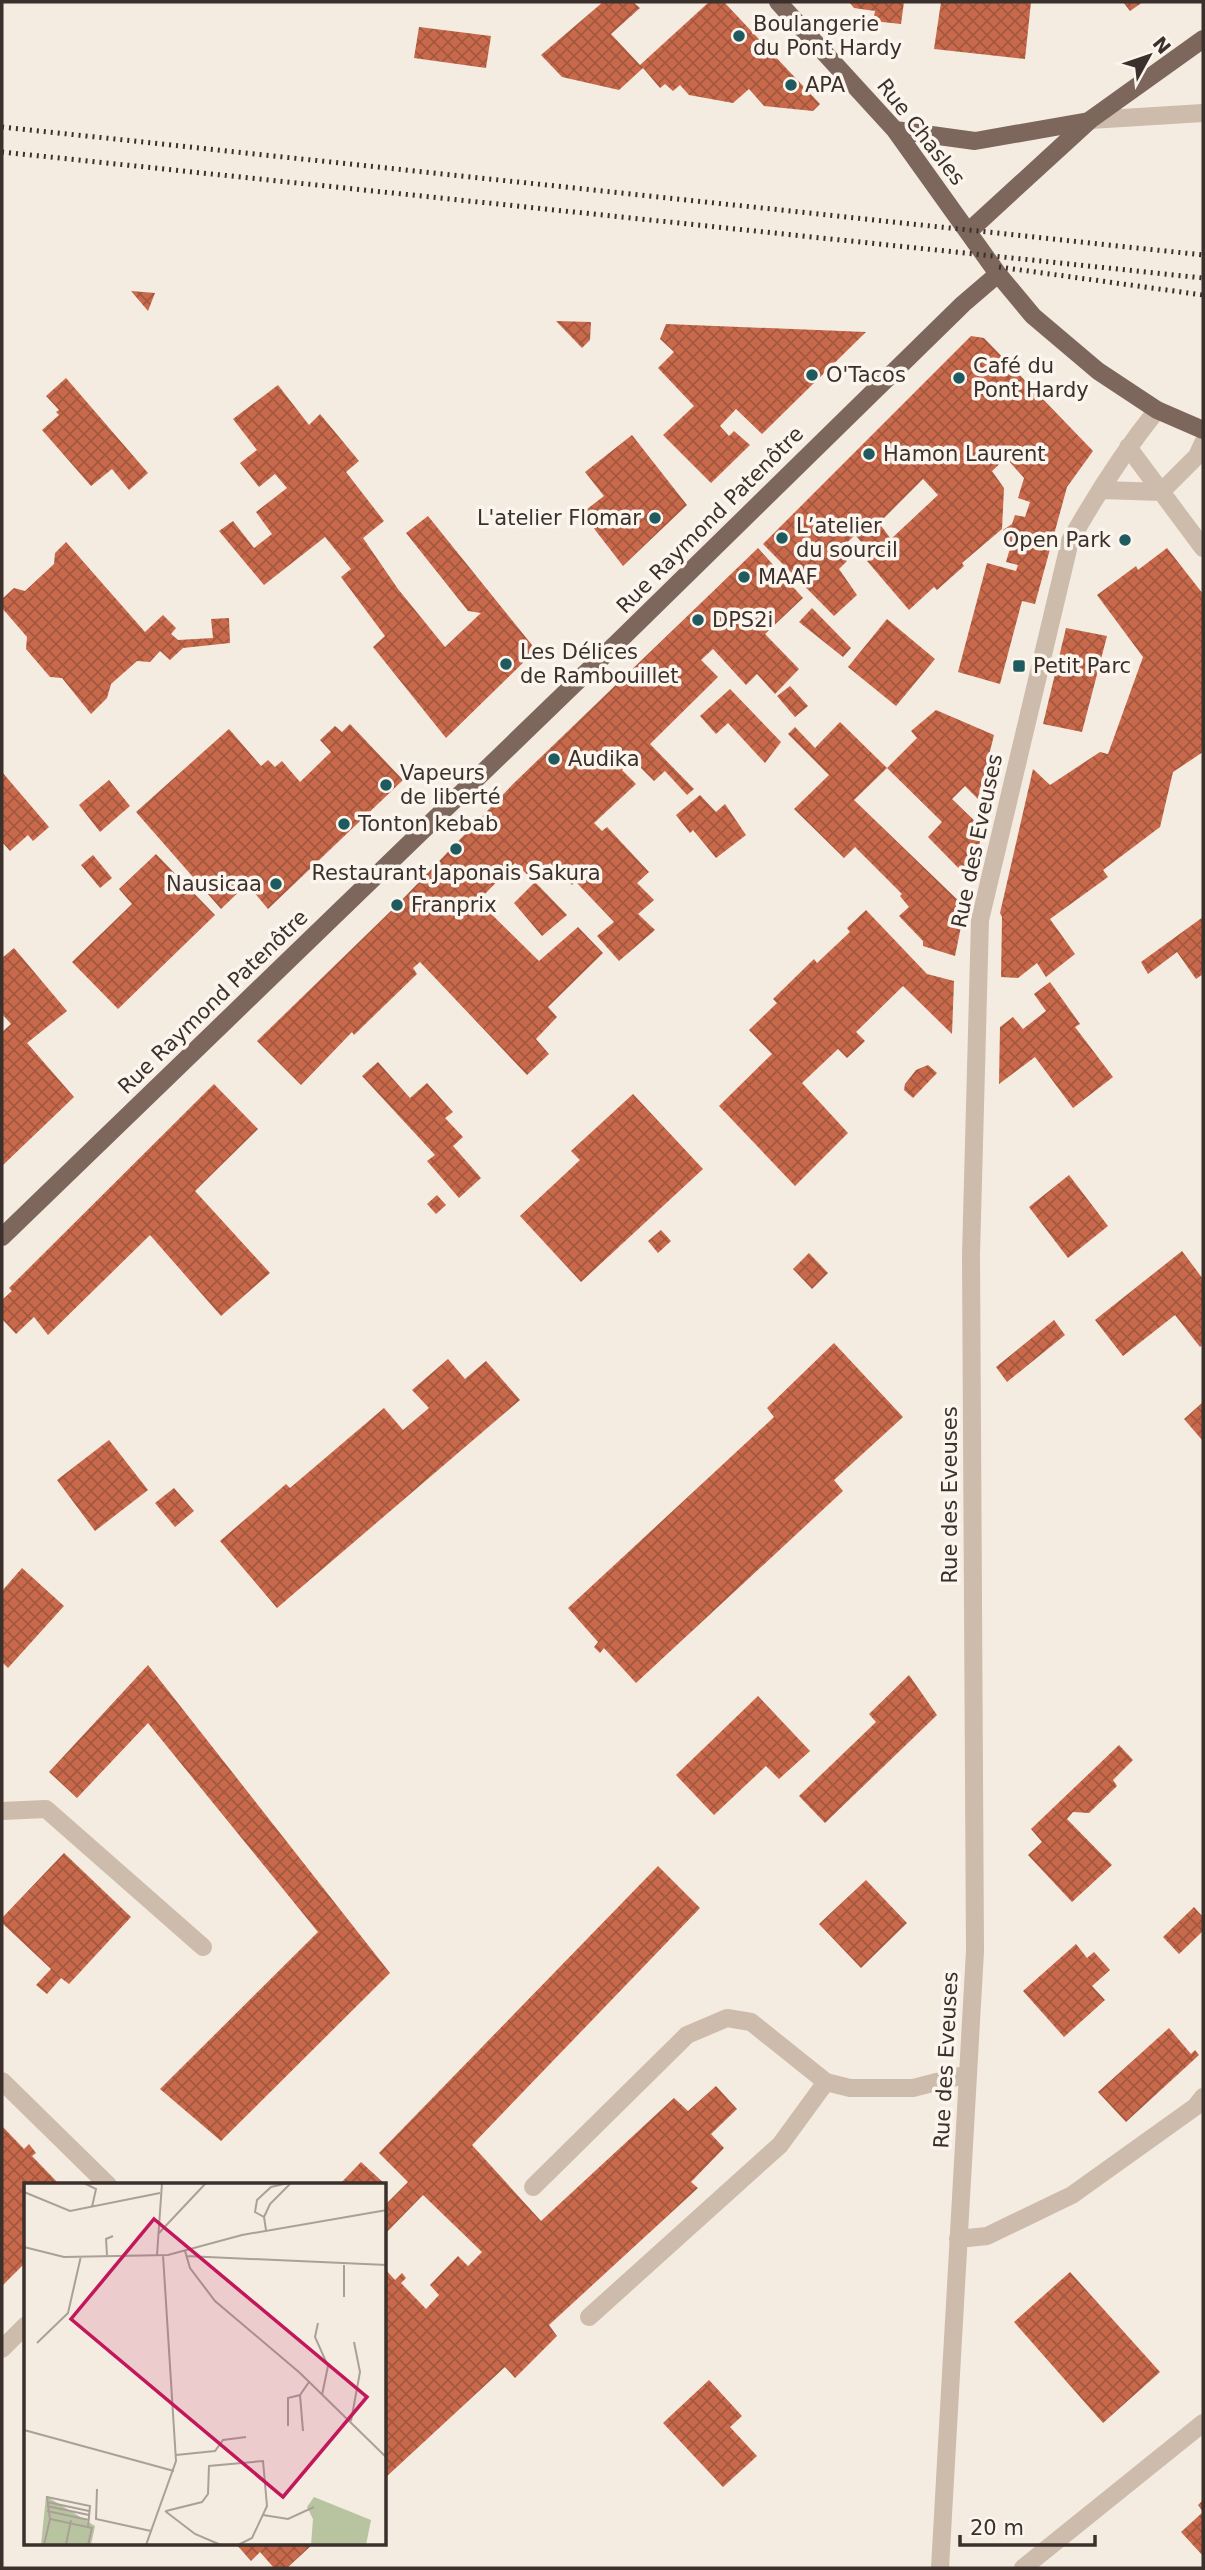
<svg xmlns="http://www.w3.org/2000/svg" width="1205" height="2570" font-family="'DejaVu Sans',sans-serif">
<style>
.building{fill:url(#building-cross-hatch);fill-rule:evenodd}
.lines{fill:none;stroke-linecap:round;stroke-linejoin:round}
.minor{stroke:#cdbbac;stroke-width:18}
.major{stroke:#7d675c;stroke-width:18}
.rail{stroke:#3b302b;stroke-width:5;stroke-dasharray:2 5;stroke-linecap:butt}
.poi-dot{fill:#1f5a5e;stroke:#fbf5ee;stroke-width:2.5}
.labels{text-anchor:middle;stroke-width:7;stroke-linejoin:round;paint-order:stroke}
.poi-label{font-size:21px;fill:#3b302b;stroke:#fbf5ee;text-anchor:start}
.street-label{font-size:21px;fill:#3b302b;stroke:#fbf5ee}
.inset-road{fill:none;stroke:#aaa098;stroke-width:2}
.view{fill:#c2185b;fill-opacity:0.15;stroke:#c2185b;stroke-width:3.5}
.inset-edge{fill:none;stroke:#3b302b;stroke-width:3.5}
</style>
<defs>
<pattern id="building-cross-hatch" width="8" height="8" patternUnits="userSpaceOnUse" patternTransform="scale(1.75)"><rect width="8" height="8" fill="#c8694b"/><path d="M0 0l8 8M0 8l8-8" fill="none" stroke="#a4573f"/></pattern>
</defs>
<rect width="100%" height="100%" fill="#f4ebe1"/>
<path class="building" d="M603 2H633L640 8 611 34 640 65 709 2H724L820 104 813 111 764 106 749 89 733 103 689 95 680 85 673 91 665 84 660 88 643 68 619 90 562 77 541 55Z
M849 2H904L901 24 873 21 875 11 854 8Z
M941 2H1031L1025 59 934 49Z
M1123 2H1143L1130 11Z
M419 27 491 36 486 68 414 58Z
M131 291 155 293 148 311Z
M556 321 591 322 590 340 582 348Z
M666 324 866 332 762 434 736 409 720 426 729 436 734 431 750 445 711 483 663 435 694 406 658 368 674 352 660 339Z
M971 336 984 338 1093 451 1067 487 1035 604 1022 601 1000 684 958 672 987 563 1016 571 1018 565 1006 562 1011 545 1005 543 1007 534 1003 530 1012 524 1015 515 1025 517 1030 502 1018 498 1024 478 1006 458 992 471 1004 488 1002 529 962 563 964 566 937 590 934 587 909 610 867 561 874 556 855 535 838 551 847 561 839 569 857 595 834 616 763 544ZM923 479 938 495 891 539 879 523Z
M66 378 148 473 129 490 112 469 91 486 42 430 59 415 56 412 59 410 46 396Z
M278 385 309 425 320 414 359 461 346 472 384 521 363 538 398 589 445 647 481 613 468 611 406 533 428 516 536 650 446 738 373 647 385 636 341 577 351 569 325 537 264 585 219 531 233 521 254 548 272 534 256 512 287 488 275 474 259 487 240 463 257 450 233 419Z
M632 435 687 505 623 566 582 513 604 496 585 472Z
M66 542 145 632 163 615 176 628 171 634 178 640 213 638 211 619 229 618 230 643 183 648 170 660 160 651 150 662 137 661 111 684 107 698 91 714 62 678 50 677 26 649 27 637 2 608V599L14 588 25 591 54 564 55 553Z
M758 548 803 598 765 634 799 669 775 694 757 674 746 685 713 649 701 660 718 677 650 744 694 789 687 795 665 771 654 781 633 760 622 770 636 784 594 823 602 831 607 827 649 872 637 883 654 900 638 914 655 930 619 961 597 936 614 922 575 881 572 885 550 863 532 879 515 863 478 901 539 961 578 927 603 953 548 1007 557 1017 536 1039 549 1054 527 1075 420 962 413 968 417 974 354 1035 352 1032 301 1085 257 1041 397 905 513 784Z
M1167 548 1203 594V752L1173 772 1160 827 1103 870 1108 877 1050 919 1075 954 1046 977 1037 963 1018 978 1001 977 1002 917 1000 913 1033 769 1050 785 1100 752 1108 754 1143 657 1097 595 1136 566 1138 570Z
M812 608 851 648 843 657 799 622Z
M887 619 935 659 896 706 848 667Z
M1066 628 1107 636 1082 732 1043 724Z
M790 686 808 706 795 717 777 696Z
M730 689 781 742 765 763 728 723 716 734 700 716Z
M936 710 994 735 978 799 965 786 952 799 983 829 971 881 928 837 942 822 887 768 917 738 911 731Z
M840 722 887 768 854 800 965 907 955 956 923 946V941L899 916 909 907 900 896 902 894 855 847 844 858 794 809 829 775 788 734 795 727 815 748Z
M350 724 403 780 268 909 247 884 221 909 136 812 229 729 261 766 268 760 275 767 282 761 300 782 331 752 320 740 335 726 342 732Z
M2 772 49 827 33 841 28 835 10 851 2 842Z
M109 780 130 806 100 832 79 805Z
M700 795 716 812 725 804 746 835 716 858 693 830 690 833 676 815Z
M156 854 215 915 118 1009 72 962 132 904 119 889Z
M93 855 112 878 100 888 81 865Z
M535 882 567 915 542 936 514 903Z
M866 910 927 974 954 981 952 1034 903 986 856 1032 865 1041 847 1058 838 1049 802 1083 848 1133 795 1186 719 1106 772 1054 749 1030 777 1003 773 999 814 959 817 963 850 932 847 928Z
M1203 917V974L1196 979 1177 952 1148 974 1141 962Z
M14 948 67 1011 27 1043 74 1097 2 1166V1032L11 1024 2 1014V958Z
M1050 982 1080 1024 1075 1027 1113 1077 1073 1108 1035 1057 999 1084 1000 1027 1013 1017 1023 1029 1046 1011 1034 994Z
M378 1062 410 1098 427 1083 453 1112 445 1118 463 1137 453 1146 481 1178 459 1198 427 1161 435 1155 362 1076Z
M928 1065 937 1073 913 1098 904 1090 905 1084 916 1070Z
M214 1084 258 1129 195 1191 270 1273 221 1316 150 1235 48 1335 34 1317 16 1334 2 1319V1300L12 1291 9 1288Z
M633 1094 703 1169 581 1282 520 1216 580 1160 571 1151Z
M1069 1175 1108 1226 1068 1258 1029 1207Z
M437 1195 446 1205 436 1214 427 1204Z
M661 1230 671 1241 658 1253 648 1241Z
M1182 1251 1203 1279V1344L1200 1347 1175 1315 1123 1356 1095 1320Z
M809 1253 828 1273 812 1289 793 1269Z
M1054 1320 1065 1335 1007 1382 996 1367Z
M834 1343 903 1417 834 1480 843 1491 636 1683 604 1648 600 1653 594 1647 598 1642 568 1608 774 1417 767 1408Z
M448 1359 465 1379 486 1361 520 1400 277 1608 220 1541 286 1484 290 1488 384 1408 403 1430 429 1408 412 1390Z
M1203 1402V1441L1184 1419Z
M109 1440 148 1490 95 1531 57 1480Z
M174 1488 194 1511 175 1527 155 1503Z
M22 1568 64 1606 8 1668 2 1662V1591Z
M148 1665 390 1973 221 2141 160 2089 318 1932 148 1723 77 1798 49 1772Z
M909 1675 937 1715 825 1823 799 1796 876 1722 869 1714Z
M758 1696 810 1751 779 1779 766 1766 714 1815 676 1775Z
M1119 1745 1133 1760 1113 1780 1117 1786 1089 1813 1073 1812 1067 1819 1112 1865 1072 1902 1028 1855 1042 1842 1031 1829Z
M64 1853 131 1917 69 1984 61 1978 47 1994 36 1985 51 1969 2 1923V1918Z
M658 1866 700 1908 472 2145 541 2221 674 2098 688 2111 716 2086 737 2109 711 2134 724 2148 691 2182 698 2188 549 2325 557 2336 515 2378 505 2367 385 2478V2269L395 2280 402 2273 406 2278 401 2283 426 2309 439 2295 430 2285 458 2256 468 2266 482 2252 423 2195 385 2234V2205L408 2182 379 2153Z
M866 1880 907 1923 861 1968 819 1924Z
M1194 1907 1203 1917V1931L1179 1954 1163 1937Z
M1076 1944 1087 1958 1094 1952 1110 1970 1092 1986 1105 2000 1064 2037 1023 1991Z
M1169 2028 1191 2054 1195 2050 1199 2055 1126 2122 1098 2092Z
M2 2126 24 2149 29 2144 36 2153 32 2156 60 2185H26V2262L2 2286Z
M361 2162 386 2185H339Z
M1070 2272 1160 2372 1103 2423 1014 2322Z
M709 2380 742 2416 730 2427 757 2456 723 2487 663 2423Z
M1203 2500V2556L1181 2532 1203 2512 1198 2505Z
M236 2544H313L287 2568H274L260 2552 251 2561Z"/>
<g class="lines">
<path class="minor" d="M1090 120 1203 113
M1128 447 1203 548
M1102 490 1161 492 1197 456 1203 443
M2 1811 46 1809 203 1947
M2 2081 108 2185
M533 2187 687 2035 727 2018 751 2022 826 2082 850 2088H913L968 2074
M958 2239 987 2236 1072 2195 1195 2107 1203 2097
M589 2317 780 2145 826 2082
M2 2349 26 2325
M940 2568 975 1951 971 1255 980 920 1070 541C1096 495 1124 451 1157 410
M1023 2568 1203 2423"/>
<path class="major" d="M778 2 895 130 998 274 1033 316 1098 371 1157 410 1203 430
M895 130 975 141 1089 121
M969 231 1090 120 1203 39
M2 1237 622 638 963 304 998 274"/>
<path class="rail" d="M2 127 1203 255
M2 152 1203 278
M999 267 1203 295"/>
</g>
<g class="poi-dot">
<circle cx="739" cy="36" r="7"/>
<circle cx="791" cy="85" r="7"/>
<circle cx="812" cy="375" r="7"/>
<circle cx="959" cy="378" r="7"/>
<circle cx="869" cy="454" r="7"/>
<circle cx="655" cy="518" r="7"/>
<circle cx="782" cy="538" r="7"/>
<circle cx="1125" cy="540" r="7"/>
<circle cx="744" cy="577" r="7"/>
<circle cx="698" cy="620" r="7"/>
<circle cx="506" cy="664" r="7"/>
<rect x="1012" y="659" width="14" height="14" rx="3.5"/>
<circle cx="554" cy="759" r="7"/>
<circle cx="386" cy="785" r="7"/>
<circle cx="344" cy="824" r="7"/>
<circle cx="456" cy="849" r="7"/>
<circle cx="276" cy="884" r="7"/>
<circle cx="397" cy="905" r="7"/>
</g>
<g class="labels">
<g class="poi-label">
<text x="753" y="31">Boulangerie<tspan x="753" dy="24">du Pont Hardy</tspan></text>
<text x="805" y="92">APA</text>
<text x="973" y="373">Café du<tspan x="973" dy="24">Pont Hardy</tspan></text>
<text x="826" y="382">O'Tacos</text>
<text x="883" y="461">Hamon Laurent</text>
<text x="641" y="525" text-anchor="end">L'atelier Flomar</text>
<text x="796" y="533">L’atelier<tspan x="796" dy="24">du sourcil</tspan></text>
<text x="1111" y="547" text-anchor="end">Open Park</text>
<text x="758" y="584">MAAF</text>
<text x="712" y="627">DPS2i</text>
<text x="520" y="659">Les Délices<tspan x="520" dy="24">de Rambouillet</tspan></text>
<text x="1033" y="673">Petit Parc</text>
<text x="568" y="766">Audika</text>
<text x="400" y="780">Vapeurs<tspan x="400" dy="24">de liberté</tspan></text>
<text x="358" y="831">Tonton kebab</text>
<text x="456" y="880" text-anchor="middle">Restaurant Japonais Sakura</text>
<text x="262" y="891" text-anchor="end">Nausicaa</text>
<text x="411" y="912">Franprix</text>
</g>
<g class="street-label">
<text transform="translate(921 132) rotate(52)" y="7">Rue Chasles</text>
<text transform="translate(710 520) rotate(-45)" y="7">Rue Raymond Patenôtre</text>
<text transform="translate(977 841) rotate(-78)" y="7">Rue des Eveuses</text>
<text transform="translate(213 1002) rotate(-44)" y="7">Rue Raymond Patenôtre</text>
<text transform="translate(950 1495) rotate(-90)" y="7">Rue des Eveuses</text>
<text transform="translate(946 2060) rotate(-87)" y="7">Rue des Eveuses</text>
</g>
</g>
<g transform="translate(24 2183)">
<rect width="362" height="362" fill="#f4ebe1"/>
<path d="M22 313 71 343 67 362H17Z" fill="#b8c4a0"/>
<path d="M290 314 347 337 342 362H287L289 336 283 324Z" fill="#b8c4a0"/>
<path class="inset-road" d="M60 0 72 6 68 24M0 9 46 28 136 10M240 34 231 29 233 17 247 4 264 0M242 47 240 34 246 21 266 1M134 51 182 0M0 64 40 74 144 72 218 52 363 27M161 68 166 85 191 118 276 190 363 275M83 72 82 56 89 53M133 72 138 0M162 73 363 82M320 80V114M294 140 291 154 304 183 298 212M13 160 44 130 57 73M276 212 279 248M327 238 336 189 330 159M264 243V215L276 212 285 199M0 247 150 288M152 272 191 268 199 257 222 254M73 306 72 336 127 348M23 319 65 328M23 323 65 332M23 328 65 337M141 328 171 351 197 362M142 328 178 319 184 311 185 283 239 278 243 323 228 355 214 362M239 332 264 336 290 324M26 336 23 314 66 323 64 344M20 362 26 336 68 345 64 362M42 362 47 337M122 362 152 278 139 72"/>
<path class="view" d="M130 36 343 214 259 314 47 136Z"/>
<rect width="362" height="362" class="inset-edge"/>
</g>
<rect width="1205" height="2570" fill="none" stroke="#3b302b" stroke-width="7"/>
<g transform="translate(1149 56) rotate(50)" stroke="#fbf5ee" stroke-width="5" paint-order="stroke">
<path d="M0-5L12 26L0 18L-12 26Z" fill="#3b302b"/>
<text y="-10" font-size="19" font-weight="bold" text-anchor="middle" fill="#3b302b">N</text>
</g>
<path d="M960 2535v10h135v-10" fill="none" stroke="#3b302b" stroke-width="3.5"/>
<text x="970" y="2535" font-size="21" fill="#3b302b" stroke="#fbf5ee" stroke-width="5" paint-order="stroke">20 m</text>
</svg>
